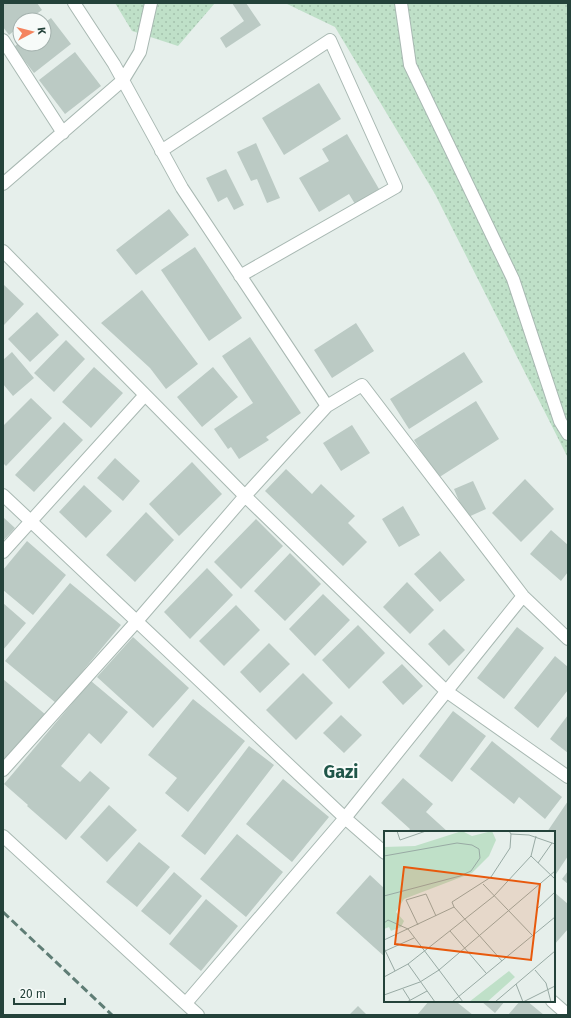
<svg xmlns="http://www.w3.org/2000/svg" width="571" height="1018" font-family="'Fira Sans',sans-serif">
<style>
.park{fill:url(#park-dots)}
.building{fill:#bbcac4}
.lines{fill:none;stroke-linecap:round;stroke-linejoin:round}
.minor-casing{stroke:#a8b8b2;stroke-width:14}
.tertiary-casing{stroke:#a8b8b2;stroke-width:14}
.minor{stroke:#fff;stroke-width:12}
.tertiary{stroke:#fff;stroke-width:12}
.rail{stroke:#5f7d75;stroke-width:3;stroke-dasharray:8 4;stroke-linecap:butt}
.labels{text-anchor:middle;stroke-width:4;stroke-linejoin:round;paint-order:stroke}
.district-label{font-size:18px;font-weight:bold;fill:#1f5548;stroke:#f7fbf9}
.inset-road{fill:none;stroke:#98aaa4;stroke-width:1}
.view{fill:#e8590c;fill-opacity:0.15;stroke:#e8590c;stroke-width:2}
.inset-edge{fill:none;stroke:#24423a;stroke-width:2}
</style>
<defs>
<pattern id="park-dots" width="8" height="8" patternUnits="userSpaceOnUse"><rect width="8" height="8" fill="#bfe0c8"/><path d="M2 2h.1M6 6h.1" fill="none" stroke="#a4c1ad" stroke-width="1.8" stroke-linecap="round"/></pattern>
</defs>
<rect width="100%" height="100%" fill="#e6efeb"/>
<path class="park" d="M115 3H215L178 46 132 31Z
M285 3H568V458L435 194 335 27Z"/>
<path class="building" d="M3 3H37L42 10 28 20H20V26L9 35 3 27Z
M232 3H246L261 25 226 48 220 38 244 21Z
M51 18 71 44 34 73 14 47 20 42V44H44V23Z
M75 52 101 86 65 114 39 80Z
M319 83 341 119 284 155 262 118Z
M347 134 379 189 355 204 349 194 319 212 299 178 329 161 322 149Z
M256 143 280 198 267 203 257 179 251 181 237 152Z
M226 169 244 205 234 210 227 197 218 202 206 178Z
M169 209 189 235 136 275 116 250Z
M195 247 242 318 209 341 161 270Z
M3 284 24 304 4 325 3 324Z
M142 290 198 364 166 389 150 368 101 323Z
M37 312 59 335 30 362 8 339Z
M356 323 374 351 332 378 314 350Z
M250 337 301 413 266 437 269 440 239 459 231 447 228 449 214 429 253 403 222 356Z
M66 340 85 359 54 392 34 373Z
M12 352 34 378 13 396 3 384V360Z
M464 352 483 382 409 429 390 399Z
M94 367 123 393 91 428 62 402Z
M213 367 238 397 202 427 177 397Z
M31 398 52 418 6 466 3 463V426Z
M476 401 499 439 438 478 414 440Z
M64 422 83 440 34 492 15 475Z
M352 425 370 453 341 471 323 443Z
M115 458 140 481 123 501 97 478Z
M192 462 222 494 179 536 149 504Z
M286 469 312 494 321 484 355 516 348 523 367 542 343 566 265 491Z
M525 479 554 509 521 542 492 513Z
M473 481 486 509 466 518 454 489Z
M84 485 112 511 86 538 59 512Z
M403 506 420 535 399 547 382 519Z
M146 512 174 540 135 582 106 555Z
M3 517 15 528 3 541Z
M256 519 283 546 241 589 214 562Z
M551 530 568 545V572L561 581 530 554Z
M27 541 66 575 33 615 3 590V570Z
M440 551 465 580 440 602 414 574Z
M290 553 321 584 285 621 254 591Z
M207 568 233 595 190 639 164 612Z
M407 582 434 610 410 634 383 607Z
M70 583 121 625 56 703 5 661Z
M323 594 350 620 315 656 289 629Z
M3 603 26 623 3 650Z
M236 605 260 630 224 666 199 641Z
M358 625 385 653 349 689 322 660Z
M517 627 544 648 504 699 477 678Z
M444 629 465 650 449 666 428 644Z
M133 637 189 688 153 728 97 677Z
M269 643 290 664 260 693 240 672Z
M555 656 568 667V690L538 728 514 708Z
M402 664 423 686 403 705 382 682Z
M303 673 333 703 296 740 266 710Z
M3 679 46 715 3 767Z
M91 681 128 712 101 744 89 733 61 766 80 782 90 771 110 788 66 840 27 806 28 805 4 784Z
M193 699 245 741 188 812 165 793 177 778 148 755Z
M453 711 486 736 452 782 419 756Z
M341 715 362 735 344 753 323 733Z
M568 715V753L550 739Z
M492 741 562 797 545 819 519 797 514 804 470 769Z
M249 746 274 765 205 855 181 836Z
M403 778 433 804 426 812 448 832H408L410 829 381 803Z
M283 779 329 817 292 862 246 824Z
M568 801V856L556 874 554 873V832H547Z
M109 805 137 830 107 862 80 837Z
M237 834 283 872 246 917 200 879Z
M139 842 170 867 137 907 106 882Z
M568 871V884L562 879Z
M174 872 202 896 170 935 141 911Z
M370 875 385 889V957L336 913Z
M554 892 568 904V929L554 945Z
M206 899 238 926 201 971 169 944Z
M429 1001H460L458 1003 473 1015H417Z
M481 1001H505L495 1013Z
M520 1001H527L544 1015H508Z
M358 1006 367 1015H349Z"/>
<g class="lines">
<g class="minor-casing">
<path id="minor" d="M74 3 114 64 182 188 327 406 362 385 523 596 568 639
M401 3 410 65 513 279 560 421 568 434
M3 40 63 133
M161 151 330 40 396 187 240 276
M3 184 123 80 140 52 151 3
M3 251 245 496 446 691 568 777
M3 495 345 818 385 853
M3 552 145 395
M3 770 137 621 245 496 327 406
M552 1001 568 1015
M186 1003 345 818 523 596"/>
</g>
<g class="tertiary-casing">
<path id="tertiary" d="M3 836 198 1015"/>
</g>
<use href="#minor" class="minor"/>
<use href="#tertiary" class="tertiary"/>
<path class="rail" d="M3 912 112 1015"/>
</g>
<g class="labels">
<g class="district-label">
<text x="341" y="778">Gazi</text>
</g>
</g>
<g transform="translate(384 831)">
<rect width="171" height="171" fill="#e6efeb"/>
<path d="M78 0 88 5 108 0 112 9 105 25 88 42 20 68 12 81 20 90 17 96 7 100 5 96 0 98V16L31 15ZM125 140 131 146 103 171H85Z" fill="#bfe0c8"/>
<path class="inset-road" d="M13 0 16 9 42 0M125 0 127 3 145 4 171 13M0 25 73 12 88 14 95 18 96 27 87 40 76 45 0 65M147 25 171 48M154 32 168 12M99 53 148 104M70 76 118 130M154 77 171 61M0 92 4 89 24 98 55 139 171 40M34 94 22 69 42 63 52 85M66 100 102 142M0 109 70 76 68 71 107 46 126 17 127 3M0 117 11 140M1 120 30 107M24 133 51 171M151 139 162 152 167 171M0 146 24 133 110 65 147 25 152 5M132 153 139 171M19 158 26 169M0 164 36 151 55 139 79 171M23 171 43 160M68 171 171 86M111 171 171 120M139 171 171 155"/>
<path class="view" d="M20 36 156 53 147 129 11 113Z"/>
<rect width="171" height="171" class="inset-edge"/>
</g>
<rect width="571" height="1018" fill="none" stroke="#24423a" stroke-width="8"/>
<g transform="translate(32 32) rotate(83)"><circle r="19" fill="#f7fbf9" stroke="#a3b1ad"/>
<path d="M0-3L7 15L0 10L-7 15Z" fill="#f4845f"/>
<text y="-6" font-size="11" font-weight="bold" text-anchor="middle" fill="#24423a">K</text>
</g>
<path d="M14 998v6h51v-6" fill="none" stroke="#24423a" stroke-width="2"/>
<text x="20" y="998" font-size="12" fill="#24423a" stroke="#f7fbf9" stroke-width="3" paint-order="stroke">20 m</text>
</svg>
